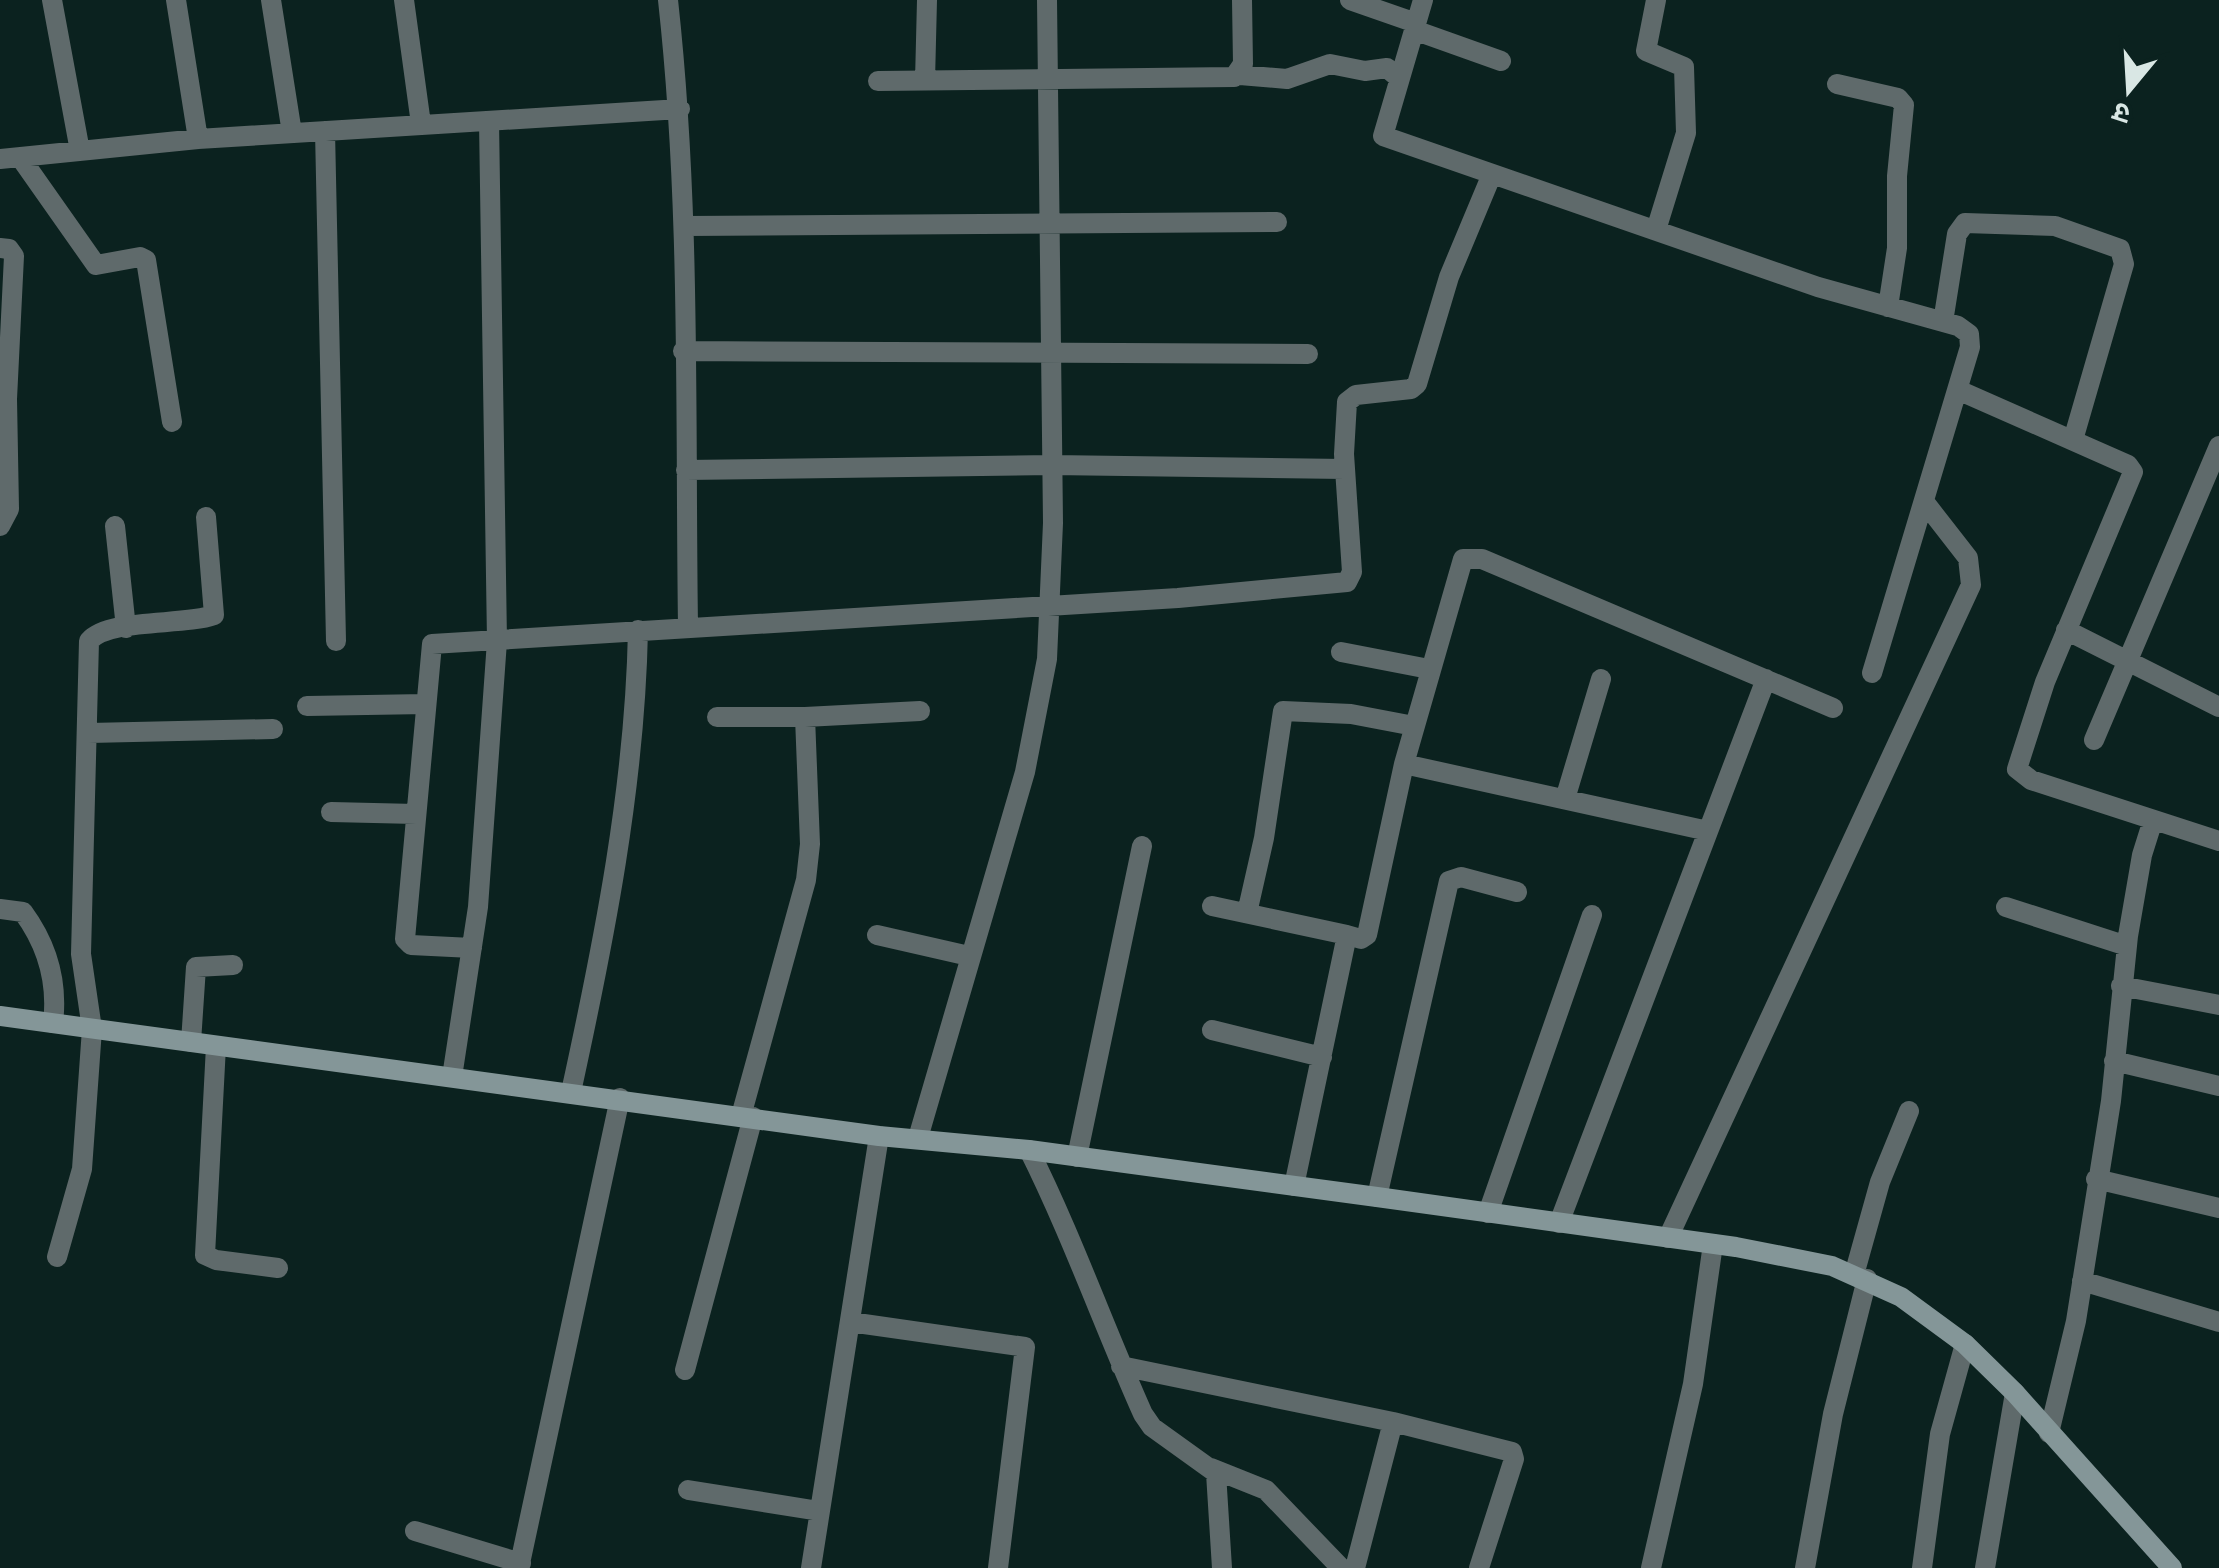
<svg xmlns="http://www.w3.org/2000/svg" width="2219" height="1568" font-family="'Sofia Sans Condensed','Noto Sans Devanagari',sans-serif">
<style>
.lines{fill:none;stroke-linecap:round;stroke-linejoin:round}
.street{stroke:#5f6a6b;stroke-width:20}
.secondary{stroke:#849698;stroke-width:20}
</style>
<rect width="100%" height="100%" fill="#0b221f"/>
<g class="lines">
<path class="street" d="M52 0 80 151
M176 0 198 139
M271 0 292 133
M404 0 421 124
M668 0C691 208 685 417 688 626
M1350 0 1416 23
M1423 0 1383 136 1818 287 1958 326 1969 334 1970 347 1872 673
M1656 0 1646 51 1684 67 1686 133 1656 230
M1414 30 1501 61
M1240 75 1287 79 1330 64 1365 71 1387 68 1399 78
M878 81 1234 77 1243 64 1242 0
M925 81 927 0
M1837 84 1898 98 1904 105 1897 176V248L1888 307
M325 131 336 641
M20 157 96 265 140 257 146 260 172 422
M0 159 198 139 680 109
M686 226 1277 222
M0 248 9 249 14 256 7 399 9 509 0 526
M1943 322 1957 234 1965 223 2055 226 2120 249 2124 264 2073 440
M683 351 1308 354
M1958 390 2128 465 2133 472 2045 682 2017 769 2031 780 2219 841
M686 470 1052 465 1345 469
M115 526 126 628
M2066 630 2219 707
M1341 652 1429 669
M307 706 426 704
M717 717H805
M89 733 273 729
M2094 740 2219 446
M1404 764 1708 831
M1565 799 1601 679
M331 812 416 814
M1212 906 1347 935
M2006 907 2127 946
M0 909 23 912C48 946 58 982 53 1023
M1247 913 1264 838 1283 711 1351 714 1414 726
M877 935 969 956
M472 948 411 945 405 939 432 644 1178 598 1347 582 1352 572 1344 454 1347 402 1356 395 1411 389 1417 384 1449 277 1492 174
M2121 986 2219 1005
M1212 1030 1322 1057
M191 1042 196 967 233 965
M216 1046 205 1255 216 1260 278 1268
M2114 1061 2219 1086
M452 1077 478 907 497 641 489 121
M571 1092C604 941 635 786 638 630
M741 1116 806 880 810 844 805 717 920 711
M918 1138 1025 772 1047 659 1053 523 1047 0
M1029 1150C1072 1236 1104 1327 1143 1414L1152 1427 1216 1473 1222 1568
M1077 1157 1142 846
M2096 1179 2219 1208
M1294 1186 1347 935 1361 939 1367 935 1404 764 1463 559H1482L1833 708
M1377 1197 1449 881 1461 877 1517 892
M1488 1213 1592 915
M1559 1223 1766 679
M1668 1238 1971 585 1968 558 1926 504
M57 1257 82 1169 92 1029 81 954 89 641C109 618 184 626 214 615L206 517
M1854 1275 1880 1182 1909 1111
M2082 1281 2219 1322
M850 1322 1025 1347 998 1568
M1121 1366 1393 1422 1512 1452 1514 1459 1479 1568
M685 1370 753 1117
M2049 1433 2076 1321 2111 1101 2128 936 2142 855 2153 820
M1211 1468 1266 1490 1341 1568
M688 1490 819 1511
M415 1531 521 1563
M519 1568 620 1098
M811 1568 879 1136
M1355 1568 1393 1422
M1651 1568 1693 1384 1713 1244
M1805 1568 1833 1414 1867 1279
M1922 1568 1940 1434 1965 1344
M1985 1568 2015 1393"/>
<path class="secondary" d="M0 1016 879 1136 1029 1150 1377 1197 1736 1247 1832 1266 1901 1297 1965 1344 2015 1393 2172 1568"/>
</g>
<g transform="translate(2129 90) rotate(198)" stroke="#0b221f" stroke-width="8" paint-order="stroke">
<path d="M0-8L18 38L0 25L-18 38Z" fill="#d9e7e4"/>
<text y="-15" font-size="28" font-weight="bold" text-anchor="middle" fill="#d9e7e4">उ</text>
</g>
</svg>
